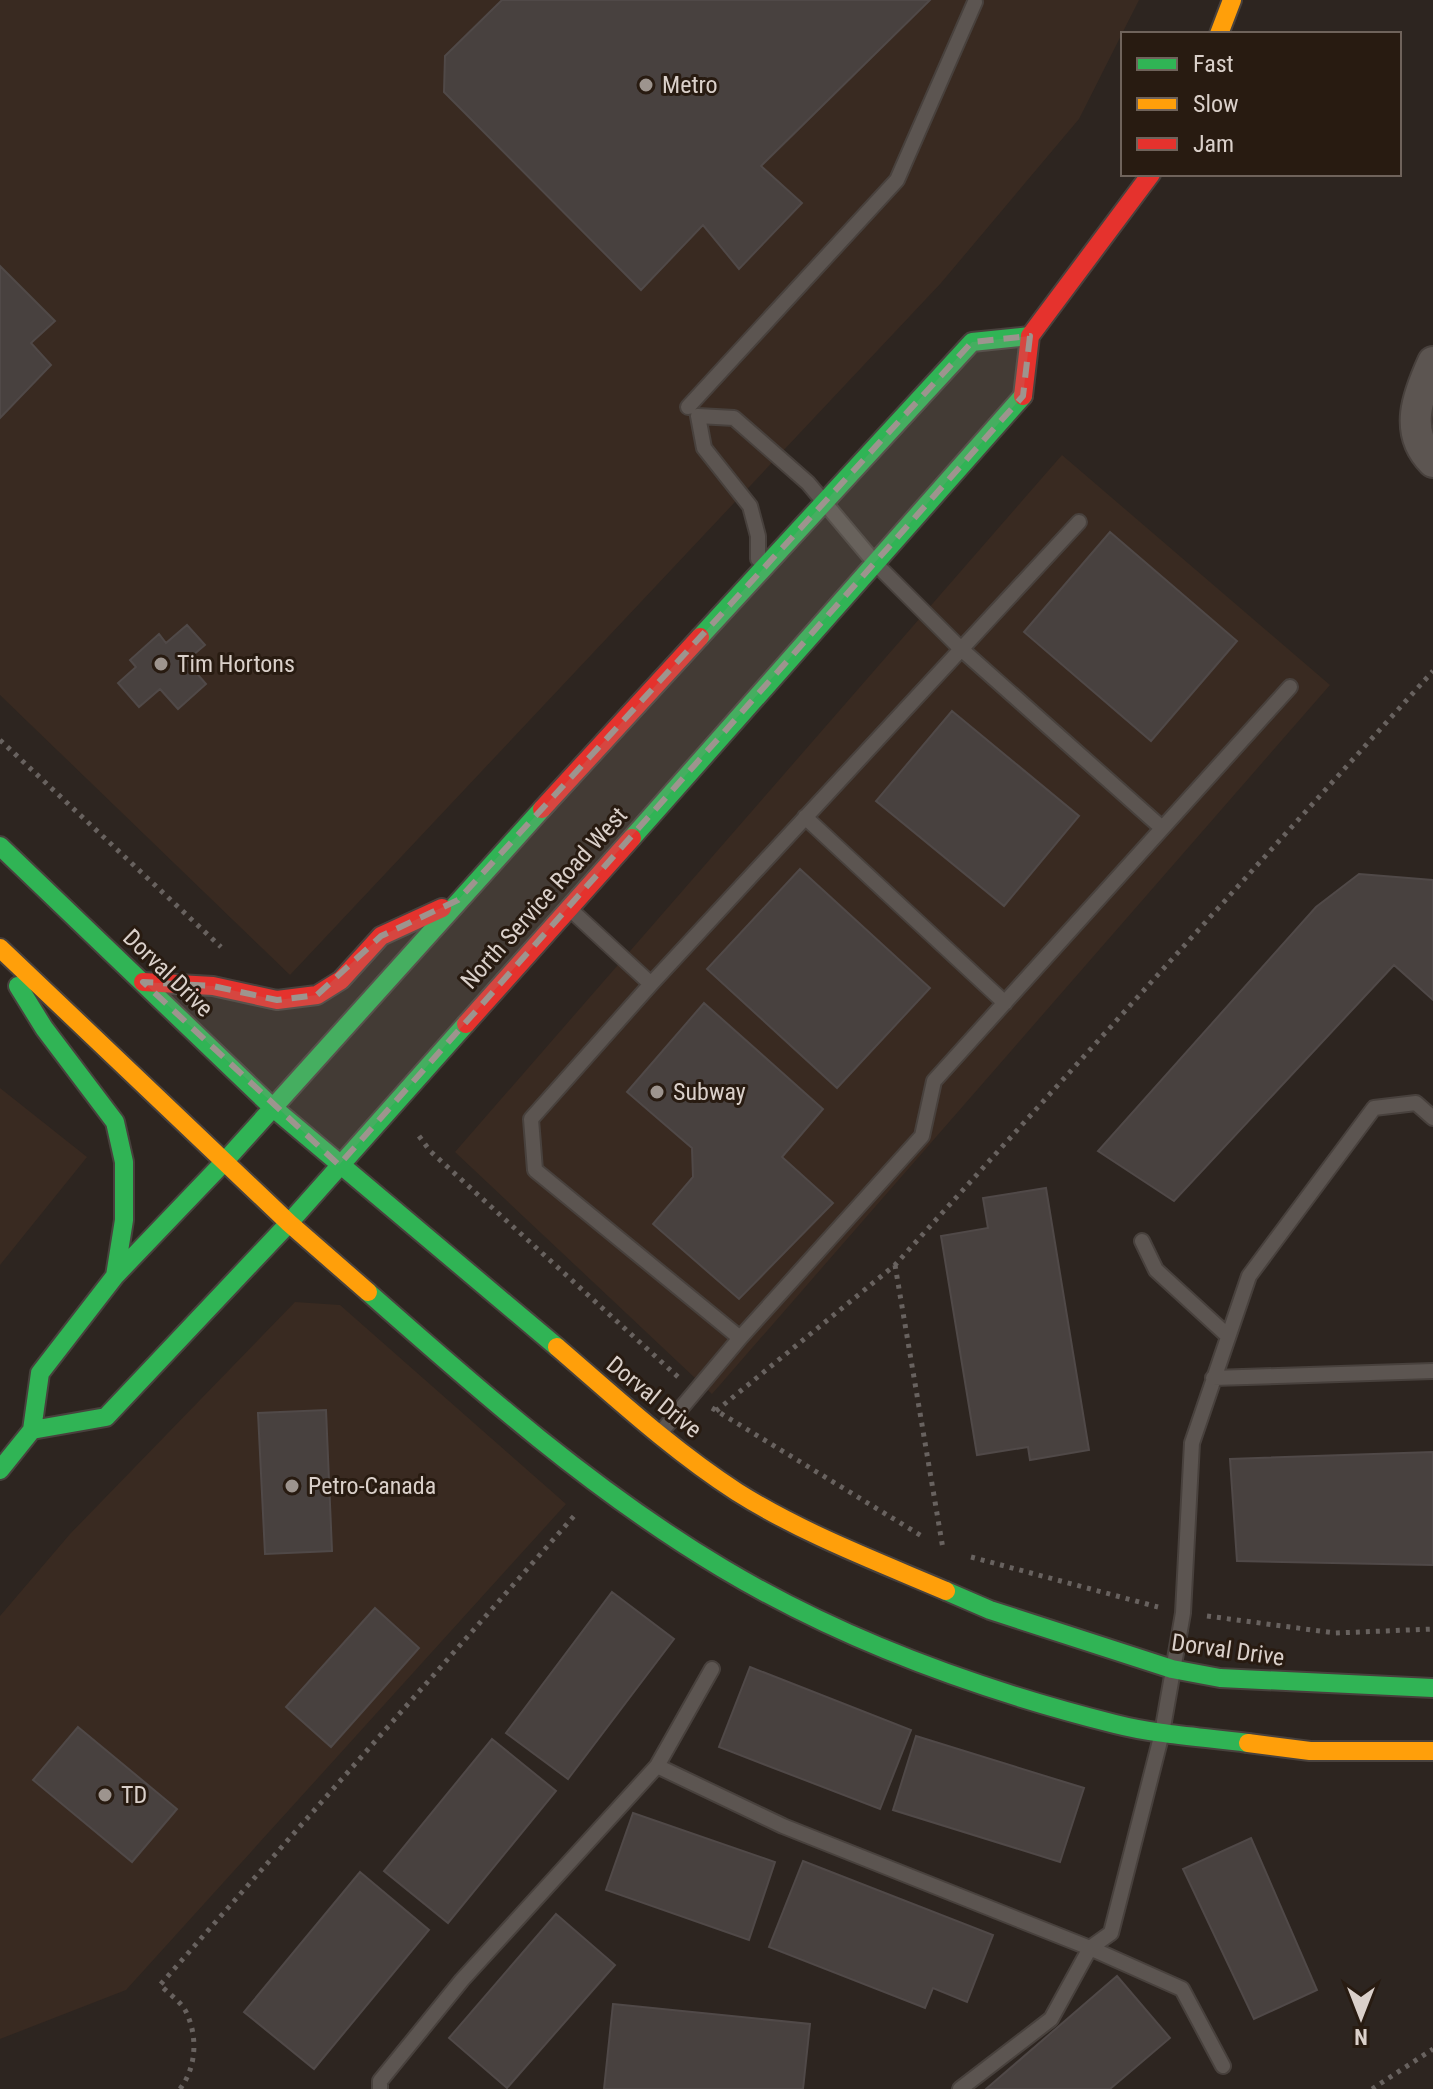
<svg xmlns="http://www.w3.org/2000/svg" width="1433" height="2089" font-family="'Roboto Condensed',sans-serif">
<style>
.commercial{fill:#392a21}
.building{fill:#48413f;stroke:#504948;stroke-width:2}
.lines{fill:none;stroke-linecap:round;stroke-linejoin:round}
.lane-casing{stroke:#48413d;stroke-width:18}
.street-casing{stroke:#48413d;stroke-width:34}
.fast-casing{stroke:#48413d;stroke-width:22}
.slow-casing{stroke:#48413d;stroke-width:22}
.jam-casing{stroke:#48413d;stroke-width:22}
.path{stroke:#68625f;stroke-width:5;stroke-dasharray:4 6;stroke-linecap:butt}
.lane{stroke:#5c5551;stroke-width:14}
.street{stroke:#5c5551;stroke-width:30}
.fast{stroke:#30b455;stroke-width:18}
.slow{stroke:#ff9f0a;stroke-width:18}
.jam{stroke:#e5322d;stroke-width:18}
.marked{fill:#9d948e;fill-opacity:0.2;stroke:#9d948e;stroke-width:6;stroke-dasharray:16 10;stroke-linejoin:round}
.poi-dot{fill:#9d948e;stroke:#281b11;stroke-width:3}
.labels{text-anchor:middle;stroke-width:6;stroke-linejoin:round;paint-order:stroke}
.poi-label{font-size:24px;fill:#dad0ca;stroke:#281b11;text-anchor:start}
.street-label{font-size:24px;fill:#dad0ca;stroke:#281b11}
</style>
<rect width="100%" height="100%" fill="#2d2520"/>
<path class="commercial" d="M0 0H1139L1079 119 941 283 290 975 0 695Z
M1062 455 1330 685 712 1394 455 1152Z
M0 1088 87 1157 0 1265Z
M295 1302 340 1305 566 1504 126 1990 0 2039V1616L70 1534Z"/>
<path class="building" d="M502 0H930L761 166 802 203 739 269 703 225 641 290 444 92 445 56Z
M0 266 55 321 31 343 51 365 0 418Z
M1110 532 1237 641 1151 741 1024 632Z
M187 625 205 645 186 661 206 684 178 709 160 689 139 707 118 683 136 667 130 660 159 634 166 643Z
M952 711 1079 816 1004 906 876 801Z
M800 869 930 988 837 1088 707 969Z
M1359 874 1433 880V1000L1394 965 1174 1201 1098 1151 1316 907Z
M704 1003 823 1109 782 1157 833 1203 739 1299 653 1224 693 1177 692 1148 627 1092Z
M1046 1188 1089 1450 1030 1460 1028 1447 977 1455 941 1236 988 1228 983 1198Z
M326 1410 332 1551 265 1554 258 1413Z
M1433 1452V1565L1237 1561 1230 1459Z
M612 1592 674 1639 568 1779 506 1733Z
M375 1608 419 1648 331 1747 286 1707Z
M750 1667 911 1730 880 1809 719 1747Z
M78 1727 177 1809 132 1862 33 1780Z
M916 1736 1084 1788 1060 1862 893 1810Z
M492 1739 556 1791 448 1923 384 1871Z
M633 1813 775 1862 749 1940 606 1890Z
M1251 1838 1317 1990 1254 2019 1183 1869Z
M803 1861 993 1935 967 2002 933 1988 925 2008 769 1947Z
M360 1872 429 1930 314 2069 244 2012Z
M556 1914 615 1965 507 2088 449 2038Z
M1117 1976 1170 2038 1110 2089H986Z
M613 2004 810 2024 803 2089H604Z"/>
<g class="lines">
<g class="lane-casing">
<path id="lane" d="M688 407 897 180 975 2
M758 559V536L750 506 704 448 698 416 734 418 808 483 876 564 960 648 1162 828
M805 817 1005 1003
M572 911 651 984
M1142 1241 1156 1270 1228 1336
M740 1338 922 1136 934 1081 1290 687
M1213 1378 1433 1371
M662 1431 740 1338 535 1170 531 1119 651 984 1079 522
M657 1766 712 1669
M380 2089V2081L462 1980 657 1766 783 1826 1090 1948 1182 1989 1223 2066
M960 2089 1051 2019 1090 1948 1111 1933 1162 1733 1183 1613 1192 1443 1249 1276 1374 1108 1416 1103 1433 1118"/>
</g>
<g class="street-casing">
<path id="street" d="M1433 362C1418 395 1403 432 1433 462"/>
</g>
<g class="fast-casing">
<path id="fast" d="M700 637 972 342 1030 336
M632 838 1023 396
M0 846 271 1106 557 1347
M18 986 44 1028 115 1122 124 1162V1220L115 1276
M368 1292C480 1391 593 1491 722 1568 842 1640 980 1690 1115 1724 1158 1735 1204 1737 1248 1743
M32 1430 106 1417 289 1223 466 1024
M0 1470 32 1430 40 1373 115 1276 225 1161 542 809
M946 1591 990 1610 1172 1669 1220 1678 1433 1688"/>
</g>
<g class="slow-casing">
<path id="slow" d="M1219 34 1232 0
M0 948 289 1223 368 1292
M557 1347C615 1397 672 1450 737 1492 802 1533 876 1561 946 1591
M1248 1743 1310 1751H1433"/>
</g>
<g class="jam-casing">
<path id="jam" d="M1023 396 1030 336 1151 174
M542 809 700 637
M143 982 213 986 277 1000 317 995 341 980 381 936 442 908
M466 1024 632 838"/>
</g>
<path class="path" d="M0 740 221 947
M419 1136 430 1151 678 1377
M895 1265 943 1549
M712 1408 925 1538
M716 1411 895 1265 1433 671
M971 1557 1158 1607
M1207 1616 1335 1633 1433 1629
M180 2089C196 2068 198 2038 187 2014 183 2003 168 1993 160 1985L574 1516
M1372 2089 1433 2049"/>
<use href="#lane" class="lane"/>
<use href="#street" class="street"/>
<use href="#fast" class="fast"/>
<use href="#slow" class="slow"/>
<use href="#jam" class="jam"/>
</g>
<path class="marked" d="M1030 336 1023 396 339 1165 143 982 213 986 277 1000 317 995 381 936 458 900 972 342Z"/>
<g class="poi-dot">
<circle cx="646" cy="85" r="8"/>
<circle cx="161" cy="664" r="8"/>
<circle cx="657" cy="1092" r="8"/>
<circle cx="292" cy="1486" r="8"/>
<circle cx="105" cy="1795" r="8"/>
</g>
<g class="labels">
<g class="poi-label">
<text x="662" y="93">Metro</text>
<text x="177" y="672">Tim Hortons</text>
<text x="673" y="1100">Subway</text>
<text x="308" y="1494">Petro-Canada</text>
<text x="121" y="1803">TD</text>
</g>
<g class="street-label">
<text transform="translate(544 898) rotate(-48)" y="8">North Service Road West</text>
<text transform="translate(168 973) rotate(44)" y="8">Dorval Drive</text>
<text transform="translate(654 1397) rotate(39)" y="8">Dorval Drive</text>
<text transform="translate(1228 1650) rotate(8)" y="8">Dorval Drive</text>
</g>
</g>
<rect x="1121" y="32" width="280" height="144" fill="#281b11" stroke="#6f635b" stroke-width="2"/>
<rect x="1137" y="58" width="40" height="12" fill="#30b455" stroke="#6f635b" stroke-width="2"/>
<text x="1193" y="72" font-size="24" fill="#dad0ca">Fast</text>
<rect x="1137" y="98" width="40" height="12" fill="#ff9f0a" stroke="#6f635b" stroke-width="2"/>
<text x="1193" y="112" font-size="24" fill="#dad0ca">Slow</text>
<rect x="1137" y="138" width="40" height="12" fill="#e5322d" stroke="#6f635b" stroke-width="2"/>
<text x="1193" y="152" font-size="24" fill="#dad0ca">Jam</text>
<g transform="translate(1361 2017) rotate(180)" stroke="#281b11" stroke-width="6" paint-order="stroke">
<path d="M0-6L14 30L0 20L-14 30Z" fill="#dad0ca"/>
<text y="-12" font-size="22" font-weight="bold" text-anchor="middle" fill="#dad0ca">N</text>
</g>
</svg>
